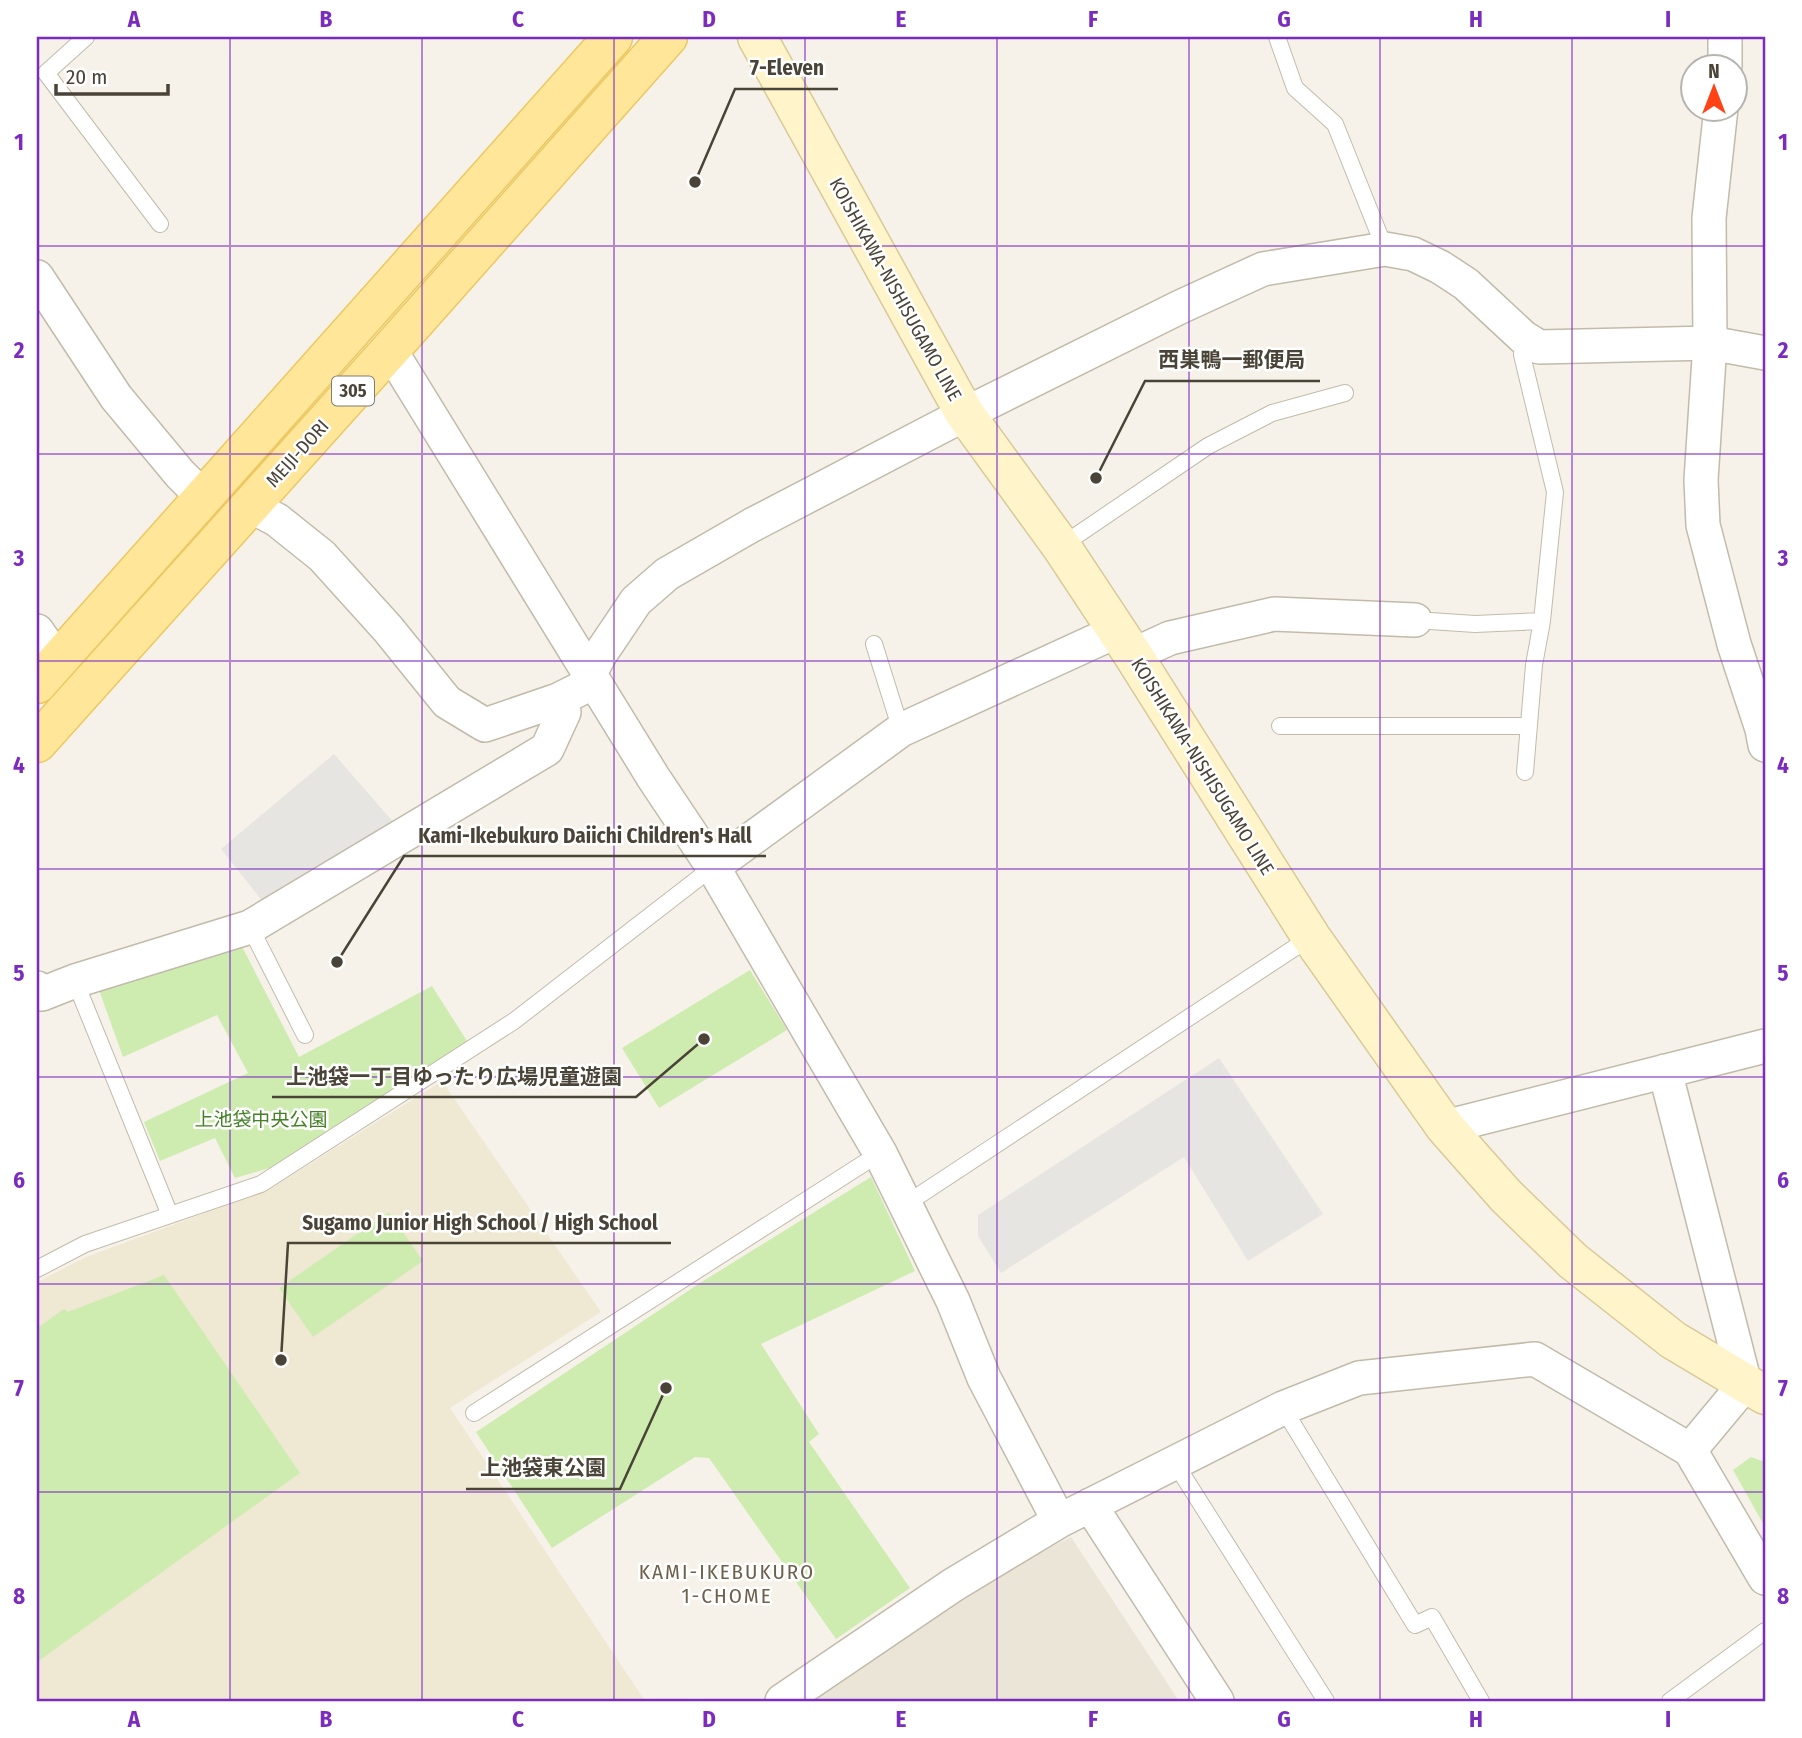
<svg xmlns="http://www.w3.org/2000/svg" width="1802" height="1738" font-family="'Fira Sans Condensed','Noto Sans JP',sans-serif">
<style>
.residential{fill:#eae5d7}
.education{fill:#efe8d3}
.green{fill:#ceecb0}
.parking{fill:#e7e5e1}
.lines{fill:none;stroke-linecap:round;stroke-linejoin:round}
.lane-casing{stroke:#c2bbab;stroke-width:18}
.street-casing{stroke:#c2bbab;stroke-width:36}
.secondary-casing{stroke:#d8c997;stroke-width:41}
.primary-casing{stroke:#ebc861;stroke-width:41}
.lane{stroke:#fff;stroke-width:16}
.street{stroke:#fff;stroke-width:33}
.secondary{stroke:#fff4ca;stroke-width:38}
.primary{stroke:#ffe699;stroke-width:38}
.grid{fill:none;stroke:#7b2cbf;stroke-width:2;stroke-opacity:0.55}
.labels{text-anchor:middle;stroke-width:5;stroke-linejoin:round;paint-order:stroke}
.shield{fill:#fff;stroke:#807b73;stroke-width:2}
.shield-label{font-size:18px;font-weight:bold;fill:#4a4337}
.street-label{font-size:19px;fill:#4a4337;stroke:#fff}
.park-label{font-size:19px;fill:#448125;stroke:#fff}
.neighbourhood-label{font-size:21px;letter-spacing:2px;fill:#6e624d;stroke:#fff}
.leader{fill:none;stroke:#4a4337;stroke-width:2.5}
.callout-dot{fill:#4a4337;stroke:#fff;stroke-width:2.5}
.callout-label{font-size:21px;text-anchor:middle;font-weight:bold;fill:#4a4337;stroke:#fff;stroke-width:5;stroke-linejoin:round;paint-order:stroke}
.neatline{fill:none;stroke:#7b2cbf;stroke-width:2.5}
.grid-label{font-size:23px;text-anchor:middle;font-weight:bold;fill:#7b2cbf}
</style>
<rect width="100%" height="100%" fill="#f6f2e9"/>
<path class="residential" d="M1071 1537 1179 1701H802L955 1597Z"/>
<path class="education" d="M442 1081 601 1312 450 1408 645 1701H37V1282L86 1257 270 1189Z"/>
<path class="green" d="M237 937 299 1057 432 986 467 1041 270 1168 235 1178 215 1138 160 1161 144 1122 248 1073 217 1015 123 1057 99 990Z
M750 970 787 1030 659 1108 622 1048Z
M871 1177 915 1271 761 1344 819 1434 809 1442 910 1588 836 1639 709 1458 695 1457 552 1548 476 1432 700 1283Z
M389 1212 423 1261 313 1337 279 1288Z
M164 1275 300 1473 37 1662V1328L64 1309 68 1312Z
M1751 1457 1765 1462V1527L1733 1470Z"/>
<path class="parking" d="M334 754 395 824 264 903 221 849Z
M1219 1058 1323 1214 1248 1261 1184 1157 1001 1273 978 1236V1215Z"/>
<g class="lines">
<g class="lane-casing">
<path id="lane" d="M86 37 46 73 160 224
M1277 37 1295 88 1335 124 1385 249
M1523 337 1522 355 1555 492 1542 621 1534 665 1525 772
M1061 546 1208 446 1272 413 1345 393
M1415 620 1475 624 1542 621
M874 644 901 730
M1280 726H1528
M250 927 305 1035
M75 981 170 1215
M906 1204 1311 937
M37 1269 85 1244 261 1184 514 1021 713 867
M1283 1408 1415 1625 1432 1617 1481 1701
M474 1413 880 1153
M1175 1463 1326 1701
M1670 1701 1765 1631"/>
</g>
<g class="street-casing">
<path id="street" d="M1725 66V37
M1721 108 1709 218 1710 343 1701 480 1703 525 1734 644 1762 729 1765 745
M37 277 116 397 180 474 202 496
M390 350 653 777 713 867 880 1153 953 1301 984 1378 1059 1521
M249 505 277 520 322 556 388 629 447 702 485 725 558 700 582 688 601 653 636 601 667 574 752 525 965 414 1180 307 1263 269 1385 249 1413 254 1440 267 1466 284 1523 337 1539 347 1710 343 1765 353
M37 631 58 661
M1133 655 1170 638 1274 614 1415 620
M713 867 901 730 1117 631
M37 988 42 994 75 981 250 927 547 749 564 712 558 700
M1665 1071 1745 1384 1690 1450
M1445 1127 1765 1046
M1090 1505 1217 1701
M782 1701 953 1585 1059 1521 1283 1408 1359 1378 1535 1359 1690 1450 1765 1578"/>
</g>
<g class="secondary-casing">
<path id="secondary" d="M757 37 965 414 1061 546 1133 655 1311 937 1445 1127 1506 1196 1573 1261 1673 1340 1765 1395"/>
</g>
<g class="primary-casing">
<path id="primary" d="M37 684 613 37
M37 743 390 350 668 37"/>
</g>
<use href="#lane" class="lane"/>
<use href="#street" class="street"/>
<use href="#secondary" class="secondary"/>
<use href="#primary" class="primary"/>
</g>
<path class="grid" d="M230 37V1701M422 37V1701M614 37V1701M805 37V1701M997 37V1701M1189 37V1701M1380 37V1701M1572 37V1701M37 246H1765M37 454H1765M37 661H1765M37 869H1765M37 1077H1765M37 1284H1765M37 1492H1765"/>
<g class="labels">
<rect class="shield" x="332" y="376.5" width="42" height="29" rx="5"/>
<g class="shield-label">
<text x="353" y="397">305</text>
</g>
<g class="street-label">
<text transform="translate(896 289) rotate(61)" y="7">KOISHIKAWA-NISHISUGAMO LINE</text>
<text transform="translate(297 453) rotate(-48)" y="7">MEIJI-DORI</text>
<text transform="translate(1203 766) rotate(58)" y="7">KOISHIKAWA-NISHISUGAMO LINE</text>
</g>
<g class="park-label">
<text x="261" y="1126">上池袋中央公園</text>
</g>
<g class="neighbourhood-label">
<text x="727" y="1579">KAMI-IKEBUKURO<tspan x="727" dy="24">1-CHOME</tspan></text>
</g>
</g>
<path class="leader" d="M695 182L735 89H838M1096 478L1145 381H1320M337 962L404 856H766M704 1039L636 1097H272M281 1360L288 1243H671M666 1388L620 1489H466"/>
<g class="callout-dot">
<circle cx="695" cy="182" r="7"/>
<circle cx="1096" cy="478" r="7"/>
<circle cx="337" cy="962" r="7"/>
<circle cx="704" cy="1039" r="7"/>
<circle cx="281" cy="1360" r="7"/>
<circle cx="666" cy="1388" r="7"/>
</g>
<g class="callout-label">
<text x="787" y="75">7-Eleven</text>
<text x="1232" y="367">西巣鴨一郵便局</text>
<text x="585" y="843">Kami-Ikebukuro Daiichi Children's Hall</text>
<text x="454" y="1084">上池袋一丁目ゆったり広場児童遊園</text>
<text x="480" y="1230">Sugamo Junior High School / High School</text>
<text x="543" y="1475">上池袋東公園</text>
</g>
<rect width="1802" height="1738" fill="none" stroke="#ffffff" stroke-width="77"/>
<g transform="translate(1714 88)"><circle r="33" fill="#ffffff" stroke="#b7b4af" stroke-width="2"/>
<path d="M0-5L12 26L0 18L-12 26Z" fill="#ff4317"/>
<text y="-10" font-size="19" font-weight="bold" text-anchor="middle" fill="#4a4337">N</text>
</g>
<path d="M56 84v10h112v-10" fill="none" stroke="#4a4337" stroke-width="3.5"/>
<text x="66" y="84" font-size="21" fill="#4a4337" stroke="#ffffff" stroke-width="5" paint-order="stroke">20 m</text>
<rect x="38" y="38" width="1726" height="1662" class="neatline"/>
<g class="grid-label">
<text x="134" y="27">A</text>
<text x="326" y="27">B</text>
<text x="518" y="27">C</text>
<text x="709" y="27">D</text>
<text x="901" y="27">E</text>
<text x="1093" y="27">F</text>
<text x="1284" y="27">G</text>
<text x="1476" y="27">H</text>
<text x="1668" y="27">I</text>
<text x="19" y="150">1</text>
<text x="1783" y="150">1</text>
<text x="19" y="358">2</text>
<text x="1783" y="358">2</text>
<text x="19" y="566">3</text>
<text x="1783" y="566">3</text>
<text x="19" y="773">4</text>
<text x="1783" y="773">4</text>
<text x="19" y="981">5</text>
<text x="1783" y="981">5</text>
<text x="19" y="1188">6</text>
<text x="1783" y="1188">6</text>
<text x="19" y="1396">7</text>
<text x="1783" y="1396">7</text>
<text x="19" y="1604">8</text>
<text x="1783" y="1604">8</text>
<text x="134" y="1727">A</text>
<text x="326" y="1727">B</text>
<text x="518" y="1727">C</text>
<text x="709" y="1727">D</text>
<text x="901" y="1727">E</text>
<text x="1093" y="1727">F</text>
<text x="1284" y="1727">G</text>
<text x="1476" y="1727">H</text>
<text x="1668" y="1727">I</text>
</g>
</svg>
